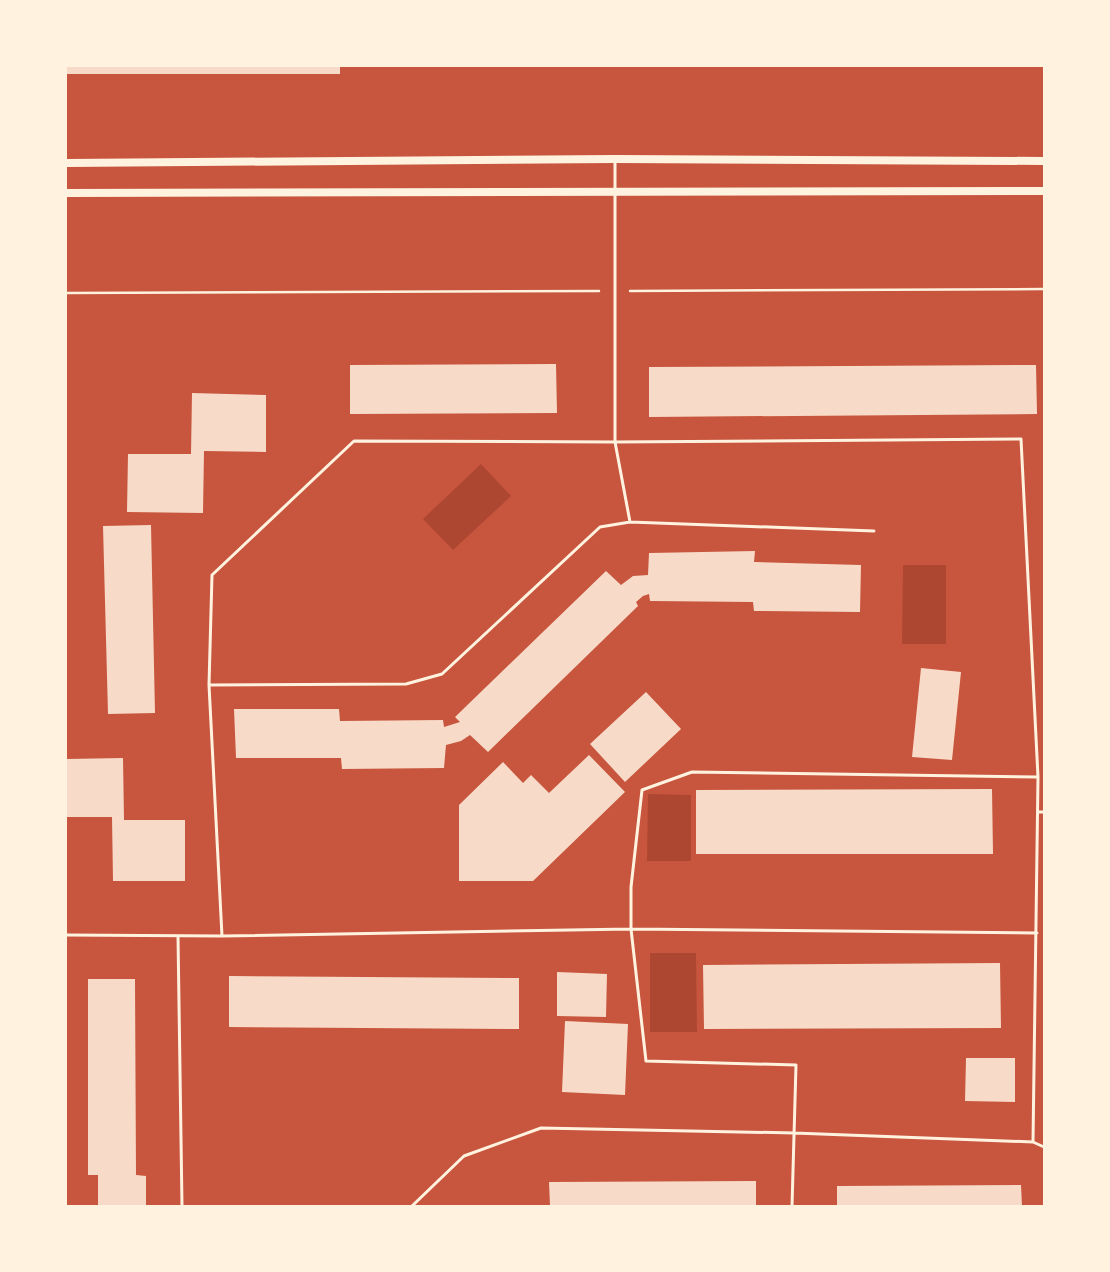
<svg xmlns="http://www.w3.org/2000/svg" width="1110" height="1272" font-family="'Open Sans',sans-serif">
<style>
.green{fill:#ae4732}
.building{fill:#f7dbc8}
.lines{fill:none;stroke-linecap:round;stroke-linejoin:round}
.path{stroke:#fff3e0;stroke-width:2.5}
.service{stroke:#fff3e0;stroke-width:3}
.secondary{stroke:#fff3e0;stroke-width:8}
</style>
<rect width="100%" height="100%" fill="#c8553d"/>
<path class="green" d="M481 464 511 496 453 550 423 519Z
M903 565H946V644H902Z
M648 794 691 795V861H647Z
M650 953H696L697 1032H650Z"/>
<path class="building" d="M66 66H340V74H66Z
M556 364 557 413 350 414V365Z
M1036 365 1037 414 649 417V367Z
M192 393 266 395V452L204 451 203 513 127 512 128 454H191Z
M151 525 155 713 108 714 103 526Z
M755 551 754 562 861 565 860 612 754 611 753 602 650 601 649 594 643 596 636 602 638 606 488 752 470 735 461 741 446 745 444 768 342 769 341 758H236L234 709H339L340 721 443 720 444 727 460 722 455 717 606 571 621 585 633 576 648 575 649 553Z
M921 668 961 672 952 760 912 757Z
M646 692 681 729 625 782 590 744Z
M589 755 625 792 533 881H459V805L503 762 523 783 531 775 549 793Z
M123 758 124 820H185V881H113L112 817H66V759Z
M992 789 993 854H696V790Z
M1000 963 1001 1028 704 1029 703 965Z
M557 972 607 974 606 1017 557 1016Z
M229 976 519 978V1029L229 1027Z
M88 979H135L136 1175 146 1176V1206H98V1175H88Z
M565 1021 628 1024 625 1095 562 1092Z
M966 1058H1015V1102L965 1101Z
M756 1181V1206H550L549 1182Z
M1021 1185 1022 1206H837V1186Z"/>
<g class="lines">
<path class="path" d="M630 291 1044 289
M66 293 599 291"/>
<path class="service" d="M615 159V442L630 522
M874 531 630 522 600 527 442 674 406 684 209 685 212 575 354 441 615 442 1021 439 1038 777 1033 1142
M209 685 222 936
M1038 812H1044
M66 935 222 936 631 929 1037 933
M178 936 182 1206
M412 1206 464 1156 541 1128 794 1133 1033 1142 1044 1147
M792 1206 796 1065 646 1061 631 929V887L642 790 692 772 1038 777"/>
<path class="secondary" d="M66 163 615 159 1044 161
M66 193 1044 191"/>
</g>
<rect width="1110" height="1272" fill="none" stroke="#fff3e0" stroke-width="134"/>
</svg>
